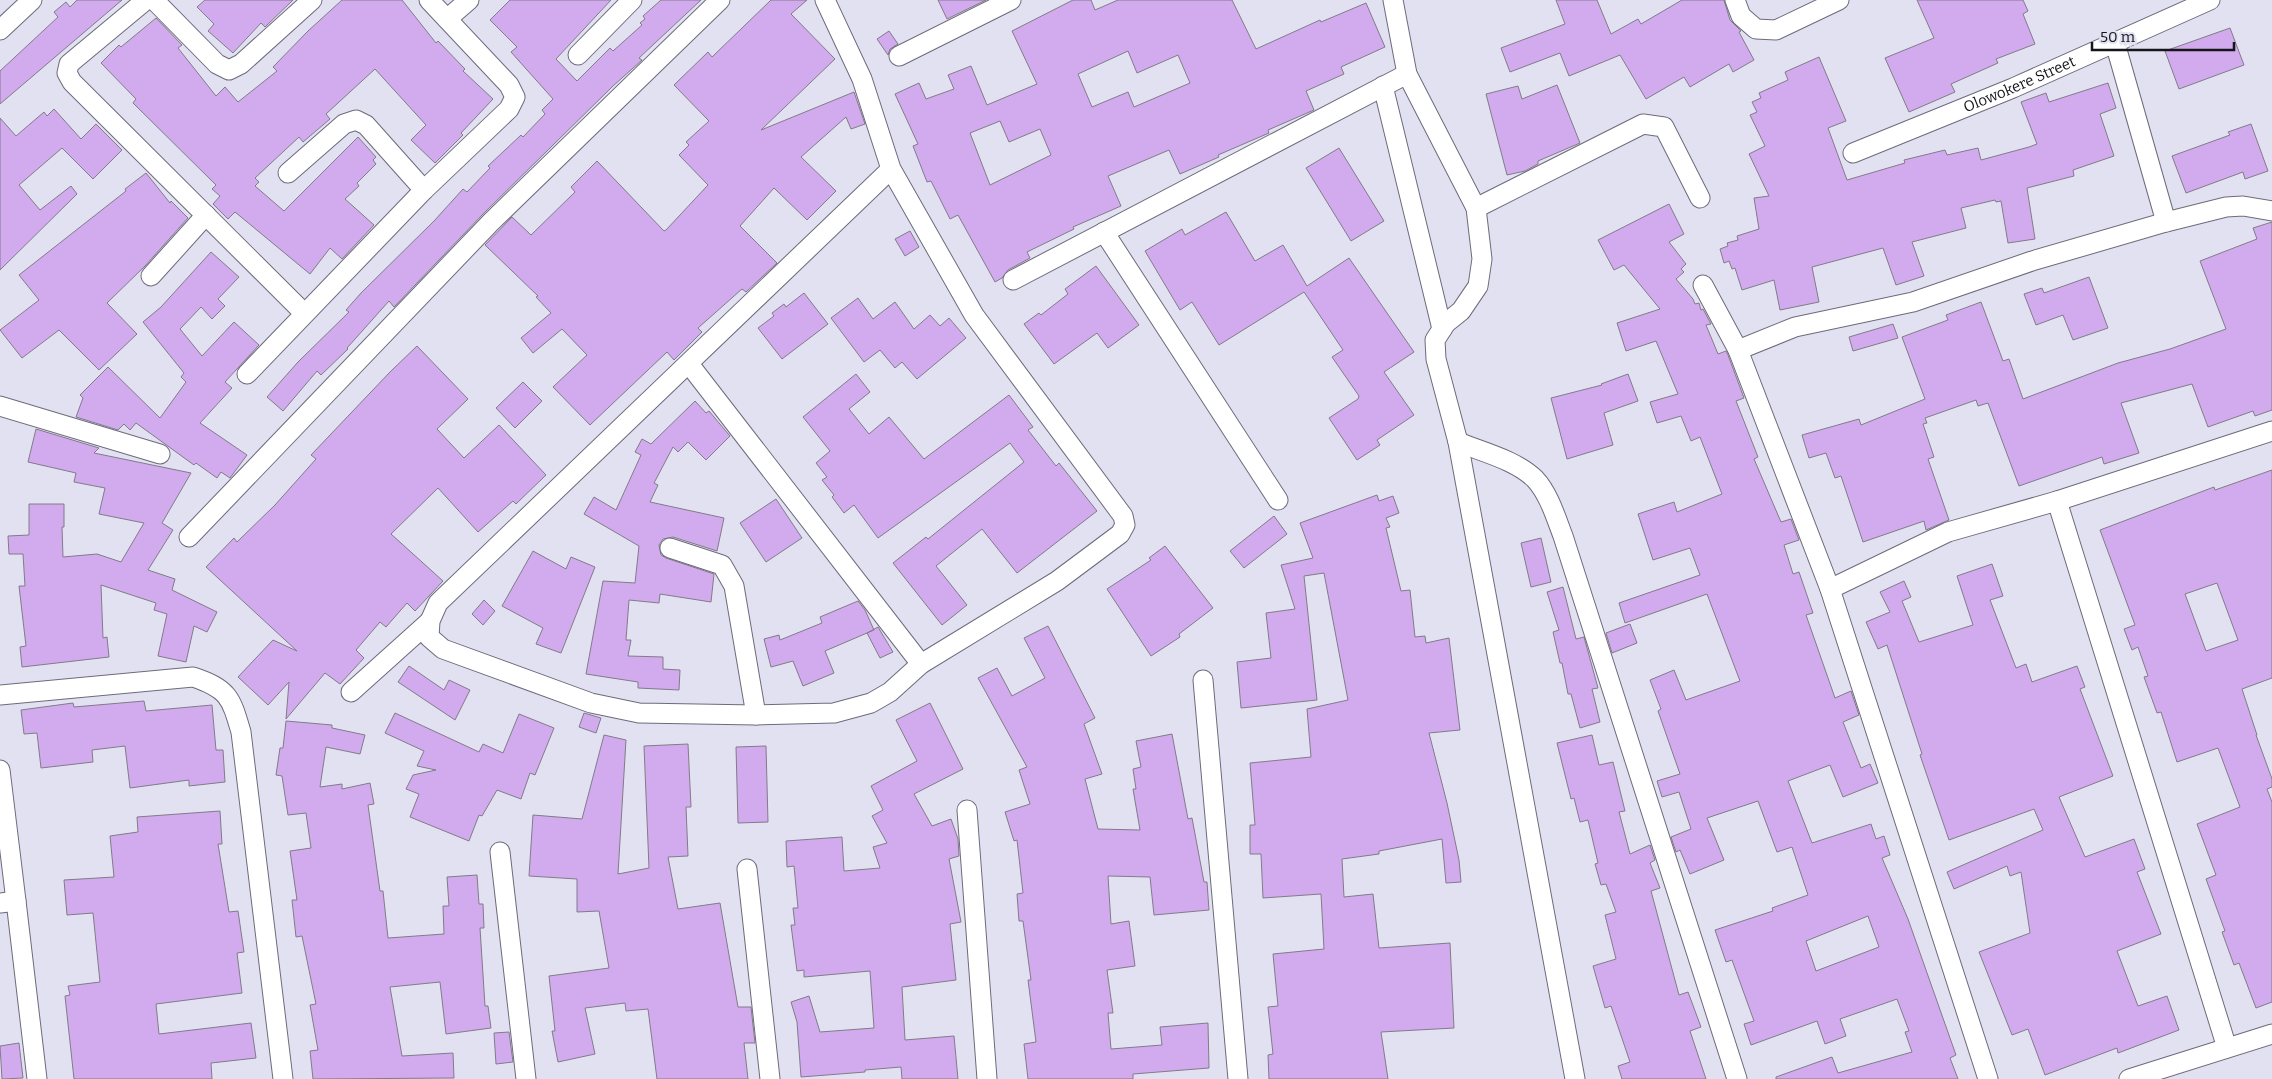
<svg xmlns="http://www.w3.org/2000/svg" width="2272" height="1079" font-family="Bitter,serif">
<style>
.building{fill:#d1abed;stroke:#827b89;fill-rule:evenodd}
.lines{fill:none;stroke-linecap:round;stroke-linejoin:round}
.minor-casing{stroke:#6d6b7a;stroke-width:21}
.minor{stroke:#fff;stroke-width:19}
.labels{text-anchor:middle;stroke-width:4;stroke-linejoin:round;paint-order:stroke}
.street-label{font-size:15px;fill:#16151b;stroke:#e2e1f2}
</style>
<rect width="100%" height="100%" fill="#e2e1f2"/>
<path class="building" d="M77 0H122L0 104V71L58 17 54 12 66 2 70 7Z
M205 0H293L265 27 261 23 233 53 208 31 214 24 197 7Z
M342 0H402L436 43 438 41 465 69 463 71 493 99 461 133 463 135 435 163 411 140 426 125 375 69 326 114 330 119 303 142 299 137 255 178 259 182 255 186 284 211 358 137 376 157 373 160 376 164 357 183 359 186 345 199 374 225 342 259 330 248 310 274 235 212 228 219 213 204 220 196 212 189 216 185 133 103 136 99 101 63 119 45 121 47 156 18 182 45 178 48 216 96 225 87 238 102 277 71 273 67 308 31Z
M510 0H611L556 59 577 81 610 48 613 51 642 25 640 23 645 19 643 16 661 0H701L639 58 642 60 613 86 483 214 394 307 389 301 347 348 348 349 321 375 317 371 283 411 267 397 298 362 349 312 346 310 361 293 434 221 463 189 467 192 490 168 488 166 521 135 523 137 545 114 542 110 553 99 511 52 517 47 490 20Z
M771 0H807L791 14 835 59 761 130 854 92 865 124 851 129 846 117 801 157 836 191 807 220 774 188 740 226 777 263 746 292 742 289 698 328 702 332 674 360 667 352 590 425 553 387 587 355 562 329 533 353 521 338 551 313 536 297 538 296 485 245 512 217 531 235 575 192 571 187 597 161 664 231 666 230 708 185 679 155 689 145 686 142 709 121 674 85 708 52 712 57Z
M938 0H986L947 19Z
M1073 0H1091L1095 10 1118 0H1232L1256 49 1320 20 1321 22 1366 3 1385 47 1341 67 1344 74 1306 91 1314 110 1268 130 1269 133 1218 155 1219 157 1180 174 1169 150 1108 176 1121 206 1073 227 1074 229 1027 252 1030 258 1008 270 1002 278 995 282 958 215 950 219 931 181 927 182 913 146 918 144 895 94 919 83 926 99 954 89 948 75 971 66 987 105 1037 84 1012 31ZM1128 51 1137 73 1178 55 1190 83 1134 107 1128 92 1092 107 1078 74ZM1000 121 1009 142 1040 129 1051 155 990 185 970 133Z
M1556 0H1597L1611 34 1638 19 1641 24 1682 0H1724L1730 20 1741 31 1739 32 1754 60 1733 72 1729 64 1690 87 1684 77 1646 99 1620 55 1569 76 1560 53 1510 72 1501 48 1565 24Z
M1917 0H2023L2028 11 2023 14 2035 44 1996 59 1998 63 1951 84 1955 92 1909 112 1885 58 1934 38Z
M2230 28 2244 65 2179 89 2165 51Z
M889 31 898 44 890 49 888 55 877 39Z
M1819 57 1846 121 1828 128 1847 180 1905 163 1904 160 1945 150 1947 155 1978 148 1981 160 2029 147 2037 144 2021 102 2046 93 2049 102 2108 83 2116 108 2100 114 2114 156 2073 170 2074 176 2027 188 2035 239 2008 243 2001 201 1996 202 1995 200 1961 208 1966 228 1912 242 1924 276 1896 285 1883 248 1812 267 1819 302 1780 310 1774 280 1742 290 1735 268 1732 269 1729 261 1724 263 1720 249 1728 246 1727 243 1738 240 1737 236 1759 229 1754 198 1769 196 1749 154 1765 146 1750 115 1757 112 1752 102 1761 98 1759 93 1788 80 1785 72Z
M1557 85 1580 143 1538 161V164L1525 171 1507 175 1486 94 1518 86 1522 99Z
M54 109 81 139 96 124 122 150 93 179 62 148 19 185 40 210 71 186 77 194 0 270V118L16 136 44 112 47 116Z
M2251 124 2268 171 2245 179 2243 172 2186 193 2172 156 2230 135 2228 132Z
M1339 148 1384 221 1351 241 1306 168Z
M146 173 170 203 171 201 188 218 145 266 107 303 137 334 99 370 59 330 22 358 0 330 39 300 19 275 126 191 125 189Z
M1669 204 1684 234 1669 242 1686 264 1681 269 1684 272 1676 279 1693 299 1695 304 1699 303 1701 310 1703 309 1711 324 1706 325 1718 354 1726 351 1728 355 1744 398 1736 401 1758 457 1754 459 1781 522 1791 519 1799 540 1784 545 1793 574 1799 572 1813 613 1806 615 1835 698 1851 691 1859 715 1843 722 1861 768 1870 764 1878 783 1843 797 1830 765 1788 781 1812 843 1871 824 1876 839 1884 836 1890 855 1882 858 1908 919 1956 1055 1950 1058 1958 1079H1776V1077L1832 1057 1838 1073 1912 1052 1905 1032 1909 1031 1897 999 1840 1019 1846 1036 1825 1044 1817 1021 1751 1045 1744 1024 1754 1021 1732 960 1726 962 1715 930 1773 911 1772 908 1808 895 1792 847 1777 852 1758 801 1707 818 1724 860 1690 874 1680 850 1676 852 1671 837 1691 829 1679 792 1662 797 1657 781 1680 774 1658 711 1661 709 1650 680 1674 670 1686 700 1740 681 1707 594 1625 623 1619 603 1700 575 1690 548 1653 560 1638 514 1674 502 1677 512 1722 494 1700 437 1691 441 1681 416 1657 423 1650 402 1678 394 1656 341 1626 351 1617 323 1660 309 1624 265 1614 270 1598 240ZM1868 916 1879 947 1816 971 1806 941Z
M1226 212 1255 261 1283 245 1307 286 1349 258 1414 352 1384 372 1414 415 1377 440 1380 445 1357 460 1329 418 1358 399 1359 396 1332 357 1343 350 1304 292 1219 345 1192 302 1180 310 1145 251 1182 229 1185 235Z
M2272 222V410L2255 416 2253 411 2208 427 2192 384 2121 403 2139 453 2104 464 2102 457 2019 486 1988 403 1978 406 1976 400 1925 418 1927 423 1923 424 1934 457 1928 459 1949 520 1926 530 1924 521 1863 542 1841 476 1835 478 1826 453 1809 458 1802 435 1859 419 1861 425 1925 399 1902 337 1948 320 1946 315 1981 302 2003 361 2009 359 2023 399 2118 363 2170 349 2226 329 2200 261 2257 239 2253 228Z
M910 231 919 247 905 256 895 239Z
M211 252 239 277 218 299 225 306 212 319 201 307 180 329 202 356 234 322 259 345 225 382 232 388 200 423 247 455 230 478 221 472 217 478 196 463 194 465 136 423 130 430 124 424 118 430 76 417 83 398 80 395 108 367 160 418 186 382 181 377 184 373 143 322 161 307Z
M1096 266 1139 325 1108 348 1097 333 1054 364 1024 324 1039 313 1041 315 1068 294 1065 289Z
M2089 277 2108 328 2073 340 2063 315 2036 325 2024 294 2042 288 2044 293Z
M804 293 828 324 782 359 758 328 774 316 772 313 784 304 786 307Z
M858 298 873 319 895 302 914 329 930 315 940 326 949 318 966 338 917 379 902 362 895 368 880 350 864 362 831 318Z
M1893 324 1898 338 1853 351 1849 337Z
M417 346 468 399 437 429 464 458 499 425 546 475 516 504 513 501 478 532 438 488 391 534 443 581 415 611 407 603 386 627 380 622 356 650 364 658 340 684 325 673 286 719 289 682 268 705 238 677 273 640 297 651 206 567 234 538 237 542 275 505 316 459 311 455 390 372Z
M856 374 870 392 849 409 869 434 889 417 924 459 1009 395 1033 427 1028 430 1056 466 1059 463 1097 511 1017 573 982 529 936 566 967 605 942 625 893 563 926 537 928 539 1024 462 1010 443 878 538 854 505 844 513 832 497 834 495 822 480 827 477 816 463 830 451 803 417Z
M1628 374 1638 401 1604 413 1613 445 1567 459 1551 398 1602 385 1601 384Z
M523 382 542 401 515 428 496 408Z
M695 401 706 413 709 411 730 436 706 460 688 442 678 452 673 447 654 483 658 485 650 502 724 518 717 551 673 537 663 539 659 545 661 555 666 558 714 574 711 602 660 594 659 603 629 600 626 640H631L628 656 663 657V669L680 670 679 690 638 688V682L586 674 603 581 635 583 639 546 584 514 594 497 616 510 641 455 635 452 642 439 651 444Z
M36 429 99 448 94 453 191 473 162 523 173 530 148 570 175 579 172 590 217 612 207 632 194 626 186 662 158 656 167 614 154 610 156 603 101 585 103 638 107 637 109 657 22 667 20 647 26 646 19 586H25L23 554H9L8 536 29 535V504H64V527H62L63 557 97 554 121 562 144 523 99 514 105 488 74 482 76 473 28 462Z
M2272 470V678L2242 689 2257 735H2256L2272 779V787L2267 789 2272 802V1002L2256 1008 2239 963 2234 965 2222 932 2225 931 2206 879 2216 875 2197 824 2240 807 2218 748 2177 762 2161 712 2157 713 2144 677 2148 676 2138 647 2132 650 2124 629 2135 625 2100 530 2214 487 2215 490ZM2217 583 2238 640 2206 651 2185 594Z
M1377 495 1379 501 1393 496 1399 513 1386 518 1390 527 1386 528 1401 591 1410 590 1415 637 1425 636 1426 643 1449 638 1460 730 1429 733 1447 803 1459 860 1461 882 1446 883 1442 839 1379 851V854L1342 859 1344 897 1373 894 1379 948 1450 943 1454 1028 1381 1032 1388 1079H1269L1268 1055 1273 1054 1268 1007 1278 1006 1273 954 1324 949 1321 894 1263 898 1261 854H1250V825H1255L1250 763 1311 757 1307 709 1348 700 1324 573 1304 576 1317 700 1241 708 1237 662 1271 658 1266 613 1295 609 1281 565 1313 558 1300 523Z
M776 499 802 538 766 562 740 523Z
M1274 516 1287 534 1244 568 1230 551Z
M1541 538 1551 582 1531 587 1521 543Z
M1165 546 1213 608 1179 634 1180 637 1151 656 1107 589 1151 560 1149 558Z
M533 551 566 569 571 557 595 567 561 653 536 644 543 628 502 606Z
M1992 564 2003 596 1990 600 2016 668 2026 664 2032 682 2077 666 2085 687 2080 689 2113 776 2059 797 2085 857 2134 839 2145 869 2137 872 2161 934 2117 951 2138 1006 2167 996 2179 1030 2118 1053 2117 1048 2045 1075 2028 1029 2012 1035 1979 952 2030 933 2021 872 2010 876 2007 866 1954 889 1947 872 2043 830 2034 809 1949 840 1920 755 1922 754 1887 645 1878 649 1866 622 1890 612 1880 592 1904 581 1911 597 1902 601 1919 642 1973 625 1957 576Z
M1563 587 1576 639 1584 637 1598 688 1592 689 1600 722 1580 728 1571 694H1568L1562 663H1560L1553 632 1559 630 1547 592Z
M484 600 495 611 483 625 472 614Z
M858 601 865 610 874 630 825 651 834 673 803 686 793 661 771 667 764 639 779 635 780 640 822 623 820 617Z
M1630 624 1637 643 1612 653 1606 633Z
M1048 626 1095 718 1084 724 1102 774 1085 779 1098 829 1140 830 1133 789H1136L1133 769 1141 767 1136 741 1172 734 1188 819 1192 818 1204 882H1207L1209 910 1154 915 1150 877 1108 876 1111 924 1129 921 1135 966 1107 970 1113 1013H1108L1111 1049 1162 1045 1160 1027 1208 1023 1209 1068 1133 1074V1079H1028L1024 1044 1036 1042 1028 980H1031L1023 921H1019L1017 894 1023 893 1017 840 1014 841 1005 812 1030 804 1019 770 1027 767 978 678 997 668 1012 696 1045 678 1024 638Z
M878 627 893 652 880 658 867 633Z
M409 666 444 690 449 680 470 690 455 720 398 682Z
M144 701 146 711 212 705 216 750H223L225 782 189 786V780L130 788 125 746 92 750 93 762 41 768 37 733 24 734 21 710 73 703 74 707Z
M930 703 963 769 914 794 932 826 951 819 958 839 959 856 949 859 961 922 950 924 956 980 902 987 905 1040 954 1036 958 1079H902L901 1067 865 1070V1072L801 1077 797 1022 791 1002 809 996 820 1032 874 1028 870 971 804 977V970L797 971 791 925H795L793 908H798L794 866 787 867 786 841 842 837 844 871 880 868 873 847 887 843 872 816 883 810 871 786 917 761 896 720Z
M395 713 479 752 483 744 503 753 519 714 554 728 535 775 530 773 521 799 497 790 482 816 479 815 469 841 410 817 419 794 406 789 413 775 436 770 417 766 424 751 385 733Z
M584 713 601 718 596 733 579 727Z
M286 721 332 725V728L365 735 360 754 326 747 320 787 342 784V789L370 783 374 804 368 805 380 891H383L388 938 444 934 443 906H449L447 877 477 875 479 904H483L484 928H480L485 1006H488L491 1028 446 1034 440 982 390 987 402 1056 453 1053 454 1078 313 1079 310 1051 318 1050 310 1005 316 1004 302 936 296 937 292 900H297L290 851 311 848 306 813 288 815 282 776 276 775 280 748H283Z
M604 735 626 740 618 874 649 868 644 746 688 744 691 807H686L688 856 668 857 678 909 720 903 738 1007H751L755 1043H744L748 1079H657L648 1009 626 1011 625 1003 585 1008 595 1054 558 1062 552 1031H555L549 976 609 968 599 911 577 912V879L529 876 533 815 582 819Z
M1592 735 1599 765 1613 762 1625 811 1619 812 1630 854 1650 845 1655 860 1650 863 1660 888 1651 891 1679 995 1688 992 1701 1027 1690 1031 1706 1079H1622L1618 1066 1630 1062 1611 1006 1605 1008 1593 966 1616 959 1605 915 1616 912 1606 884 1601 885 1595 864 1598 863 1588 820 1580 822 1574 798 1571 799 1557 743Z
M766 746 768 822 738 823 736 747Z
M220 811 222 844H218L229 912 238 911 244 952 237 953 242 993 156 1004 159 1034 251 1023 256 1058 211 1063 212 1079H74L65 996 70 995 68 986 100 982 93 913 67 915 64 880 114 877 110 836 138 832 137 817Z
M509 1032 513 1062 496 1064 494 1033Z
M19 1043 23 1078 2 1079 0 1046Z"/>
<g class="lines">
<g class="minor-casing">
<g id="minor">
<path d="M146 0 69 64 67 73 72 82 304 313"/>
<path d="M154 0 217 64 229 70 241 64 312 0"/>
<path d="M825 0 862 79 891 169 438 603 430 621 429 637 443 649 591 703 639 713 756 715 834 713 871 703 890 692 921 664 1057 581 1120 534 1125 525 1123 516 974 315 891 169"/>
<path d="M1393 0 1407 74 1476 208 1482 259 1478 286 1461 311 1446 323 1435 340 1436 359 1458 442 1575 1079"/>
<path d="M1735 0 1741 16 1756 29 1776 30 1839 0"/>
<path d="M447 19 469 0"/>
<path d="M0 30 32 0"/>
<path d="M2115 43 2166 222"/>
<path d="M578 55 632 0"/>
<path d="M899 56 1011 0"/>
<path d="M1383 86 1442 329"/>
<path id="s1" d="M1853 153 2013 88 2210 0"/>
<path d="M288 173 344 124 356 120 366 125 424 190"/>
<path d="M1476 208 1643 124 1664 127 1700 198"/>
<path d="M1104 232 1278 500"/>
<path d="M151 276 206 215"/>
<path d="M1013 280 1407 74"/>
<path d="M1703 285 1738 350"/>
<path d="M689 364 921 664"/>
<path d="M247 374 424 190 509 109 515 97 509 85 429 0"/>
<path d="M0 406 160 454"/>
<path d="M1458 442C1482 452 1516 460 1535 479 1549 494 1556 518 1563 536L1737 1079"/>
<path d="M2057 501 2272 431"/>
<path d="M189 537 491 222 720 0"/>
<path d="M670 548 722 565 734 586 756 715"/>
<path d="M1830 589 1738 350 1795 327 1913 302 2032 261 2166 222 2226 207 2243 206 2272 211"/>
<path d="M1203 680 1238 1079"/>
<path d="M351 692 430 621"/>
<path d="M0 695 193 677C229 689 231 698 241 732L283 1079"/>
<path d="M0 770 16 901"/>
<path d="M967 810 987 1079"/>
<path d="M500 852 526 1079"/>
<path d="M747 869 770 1079"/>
<path d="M0 903 16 901 37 1079"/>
<path d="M1988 1079 1830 589 1948 532 2057 501 2227 1048"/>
<path d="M2129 1079 2272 1034"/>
</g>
</g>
<use href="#minor" class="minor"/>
</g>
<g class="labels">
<g class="street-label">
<text dy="5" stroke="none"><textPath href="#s1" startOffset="180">Olowokere Street</textPath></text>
</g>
</g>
<path d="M2092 42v8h142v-8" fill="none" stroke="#16151b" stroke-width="2.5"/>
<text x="2100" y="42" font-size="15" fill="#16151b" stroke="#e2e1f2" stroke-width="4" paint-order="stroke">50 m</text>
</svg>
